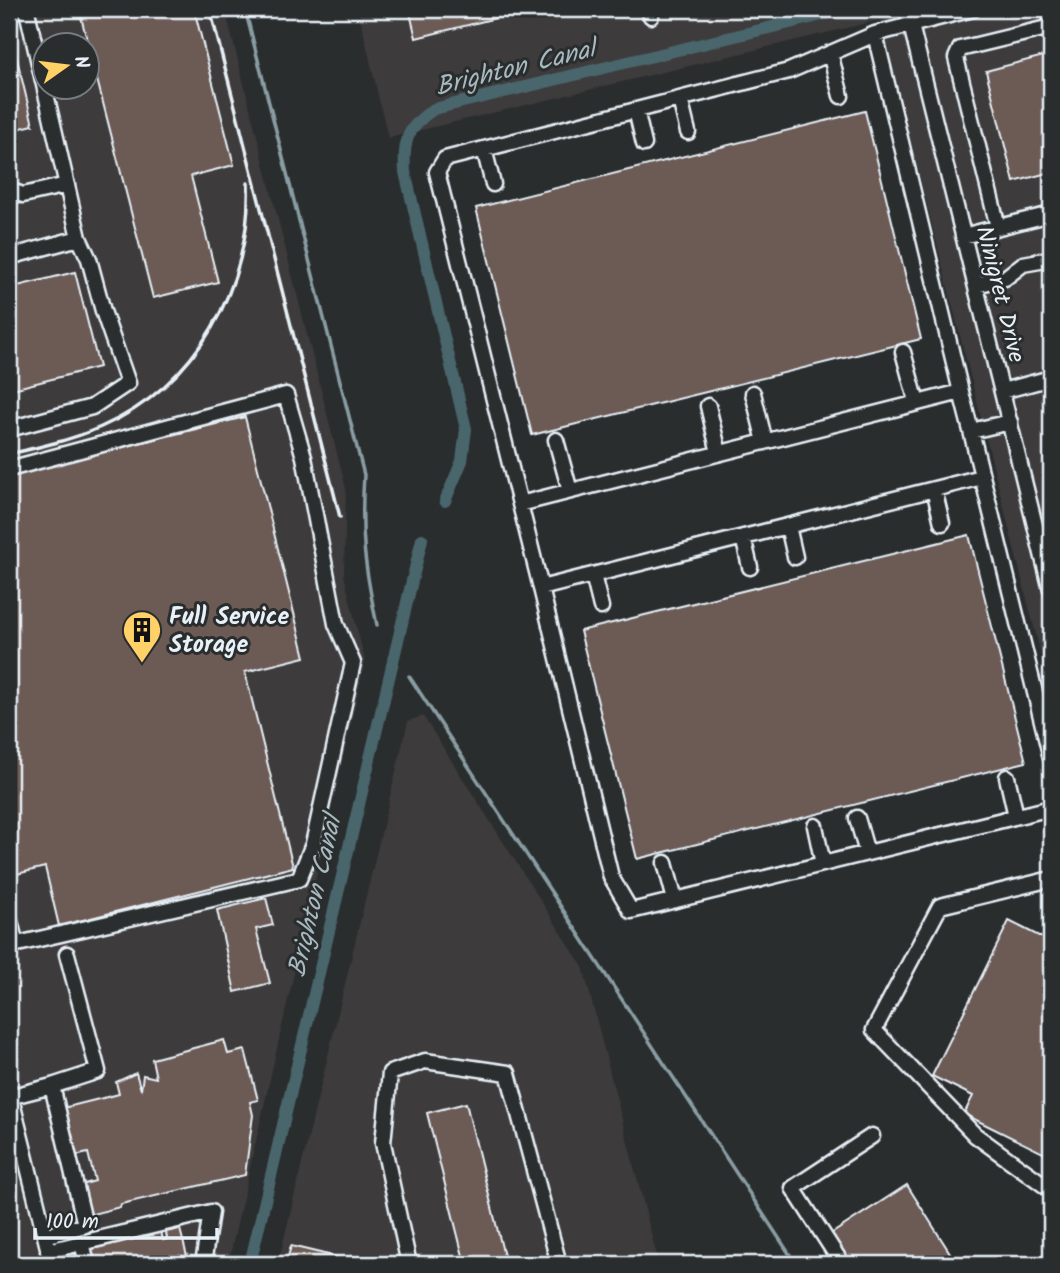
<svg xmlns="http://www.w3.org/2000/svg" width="1060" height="1273" font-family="Kalam,sans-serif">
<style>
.built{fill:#3e3a3a;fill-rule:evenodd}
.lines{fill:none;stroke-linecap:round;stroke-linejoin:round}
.stream{stroke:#899ea4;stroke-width:3.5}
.canal{stroke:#49666c;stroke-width:12}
.building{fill:#6c5a55;stroke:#e8f1f8;stroke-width:2}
.minor-casing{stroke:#e8f1f8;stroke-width:19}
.minor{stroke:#2a2d2e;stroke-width:14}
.rail{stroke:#e8f1f8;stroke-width:3.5}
.labels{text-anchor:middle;stroke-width:6;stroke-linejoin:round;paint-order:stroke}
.street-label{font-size:24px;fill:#e8f1f8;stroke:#2a2d2e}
.poi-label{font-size:24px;font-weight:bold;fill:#e8f1f8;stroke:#2a2d2e;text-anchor:start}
.water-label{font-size:26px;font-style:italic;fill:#a8b9c0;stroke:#2a2d2e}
</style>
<rect width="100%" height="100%" fill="#2a2d2e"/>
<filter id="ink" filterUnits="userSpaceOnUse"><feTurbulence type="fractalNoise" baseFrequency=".0143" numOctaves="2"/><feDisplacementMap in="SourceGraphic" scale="14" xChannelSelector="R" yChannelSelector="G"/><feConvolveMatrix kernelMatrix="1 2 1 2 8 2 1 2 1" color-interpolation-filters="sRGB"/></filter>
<g filter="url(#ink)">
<path class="built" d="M9 9H225L346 489 344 575 365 661 228 1264H9ZM46 46H88V88H46Z
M358 9H1051V694L880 20 388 138Z
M423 716 583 967 659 1264H278L408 721Z"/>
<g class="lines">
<path class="stream" d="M245 9 364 475C360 533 365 569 377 625
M409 676 796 1264"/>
<path class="canal" d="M445 501 462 461 466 429 405 172C403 140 407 127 434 109L847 9
M250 1264 422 539"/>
</g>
<path class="building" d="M79 9H194L234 165 191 176 218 282 153 298Z
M409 9H532L416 38Z
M9 26 33 125 9 131Z
M1051 54V172L1014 182 986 71Z
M865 111 921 339 532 435 476 208Z
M75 272 99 367 9 390V288Z
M245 417 305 657 245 672 293 867 59 926 45 867 9 876V729L13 728 9 711V475Z
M969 535 1026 762 637 859 580 631Z
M266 898 273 925 256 929 270 983 235 992 217 910Z
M1009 921 1051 942V1157L964 1114 973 1096 932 1076Z
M224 1040 228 1054 245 1050 258 1100 250 1102 253 1115 245 1175 121 1204 120 1207 89 1215 81 1185 95 1181 88 1153 75 1156 63 1108 119 1094 116 1082 136 1073 141 1090 143 1075 156 1078 152 1059Z
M466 1103 506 1264H465L427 1113Z
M907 1185 957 1264H850L831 1234Z
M180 1229 189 1264H92L88 1250 161 1232 163 1240 167 1239 166 1232Z
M291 1246 366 1264H286Z"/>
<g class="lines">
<g class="minor-casing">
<path id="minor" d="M649 9 651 16
M907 9 1051 590
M875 34 961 392 520 504 437 172 445 159 789 71 875 34 973 9
M830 53 841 96
M680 99 688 132
M636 110 644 144
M484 149 493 184
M9 190 23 195 67 185
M998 227 956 58 960 49 1051 27
M963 236 1051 214
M9 257 79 238 27 11
M976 285 1005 278 1023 264 1051 259
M903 352 917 403
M1002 391 1051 378
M961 392 971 431 1010 422
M753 393 765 442
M708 406 719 453
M9 429 92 407 128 383 103 311 89 259 79 238
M971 431 1051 758
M556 440 570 491
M9 469 286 395 304 457 336 624 353 663 313 844 299 879 9 946
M982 477 541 588 611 877 631 911 1051 808
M934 489 942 523
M520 504 541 588
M788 526 795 557
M743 537 750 567
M593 575 601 607
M1007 777 1016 816
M857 818 867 853
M815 826 823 864
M665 863 675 900
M1051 879 940 906 874 1030 975 1135 1051 1190
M9 917 16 945
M52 1086 98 1071 67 954
M9 1090 52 1264
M9 1097 52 1086 85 1225 45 1236
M82 1242 87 1264
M48 1251 211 1212 203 1264
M409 1264 383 1143 390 1073 425 1061 508 1073 559 1264
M842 1264 793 1188 872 1136"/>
</g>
<use href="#minor" class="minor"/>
<path class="rail" d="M210 9 340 517
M9 454C40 447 71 440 101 427 196 386 252 286 248 183"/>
</g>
</g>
<defs>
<g id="building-pin" transform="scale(2.0125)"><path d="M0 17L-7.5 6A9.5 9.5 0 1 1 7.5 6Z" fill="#ffd166" stroke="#2a2d2e"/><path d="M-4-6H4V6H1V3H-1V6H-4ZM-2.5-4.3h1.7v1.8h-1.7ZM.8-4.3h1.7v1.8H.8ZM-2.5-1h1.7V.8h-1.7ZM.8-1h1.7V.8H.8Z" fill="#111"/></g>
</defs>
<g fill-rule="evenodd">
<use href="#building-pin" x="142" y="630"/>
</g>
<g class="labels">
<g class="street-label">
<text transform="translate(1001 294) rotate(76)" y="8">Ninigret Drive</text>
</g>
<g class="poi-label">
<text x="169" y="624">Full Service<tspan x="169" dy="28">Storage</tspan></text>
</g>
<g class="water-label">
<text transform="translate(515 67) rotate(-14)" y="9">Brighton Canal</text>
<text transform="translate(314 896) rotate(-77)" y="9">Brighton Canal</text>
</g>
</g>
<rect width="1060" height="1273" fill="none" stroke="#2a2d2e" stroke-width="35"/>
<rect x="18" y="18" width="1025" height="1238" fill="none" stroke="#e8f1f8" stroke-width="2.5" filter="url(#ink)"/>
<g transform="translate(66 66) rotate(76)"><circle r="33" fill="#2a2d2e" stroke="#767b7f" stroke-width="2"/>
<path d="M0-5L12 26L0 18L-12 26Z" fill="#ffd166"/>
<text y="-10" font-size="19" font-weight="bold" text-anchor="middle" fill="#e8f1f8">N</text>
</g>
<path d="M35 1228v10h182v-10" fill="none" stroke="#e8f1f8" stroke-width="3.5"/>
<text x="46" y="1228" font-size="21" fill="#e8f1f8" stroke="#2a2d2e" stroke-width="5" paint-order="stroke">100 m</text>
</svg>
